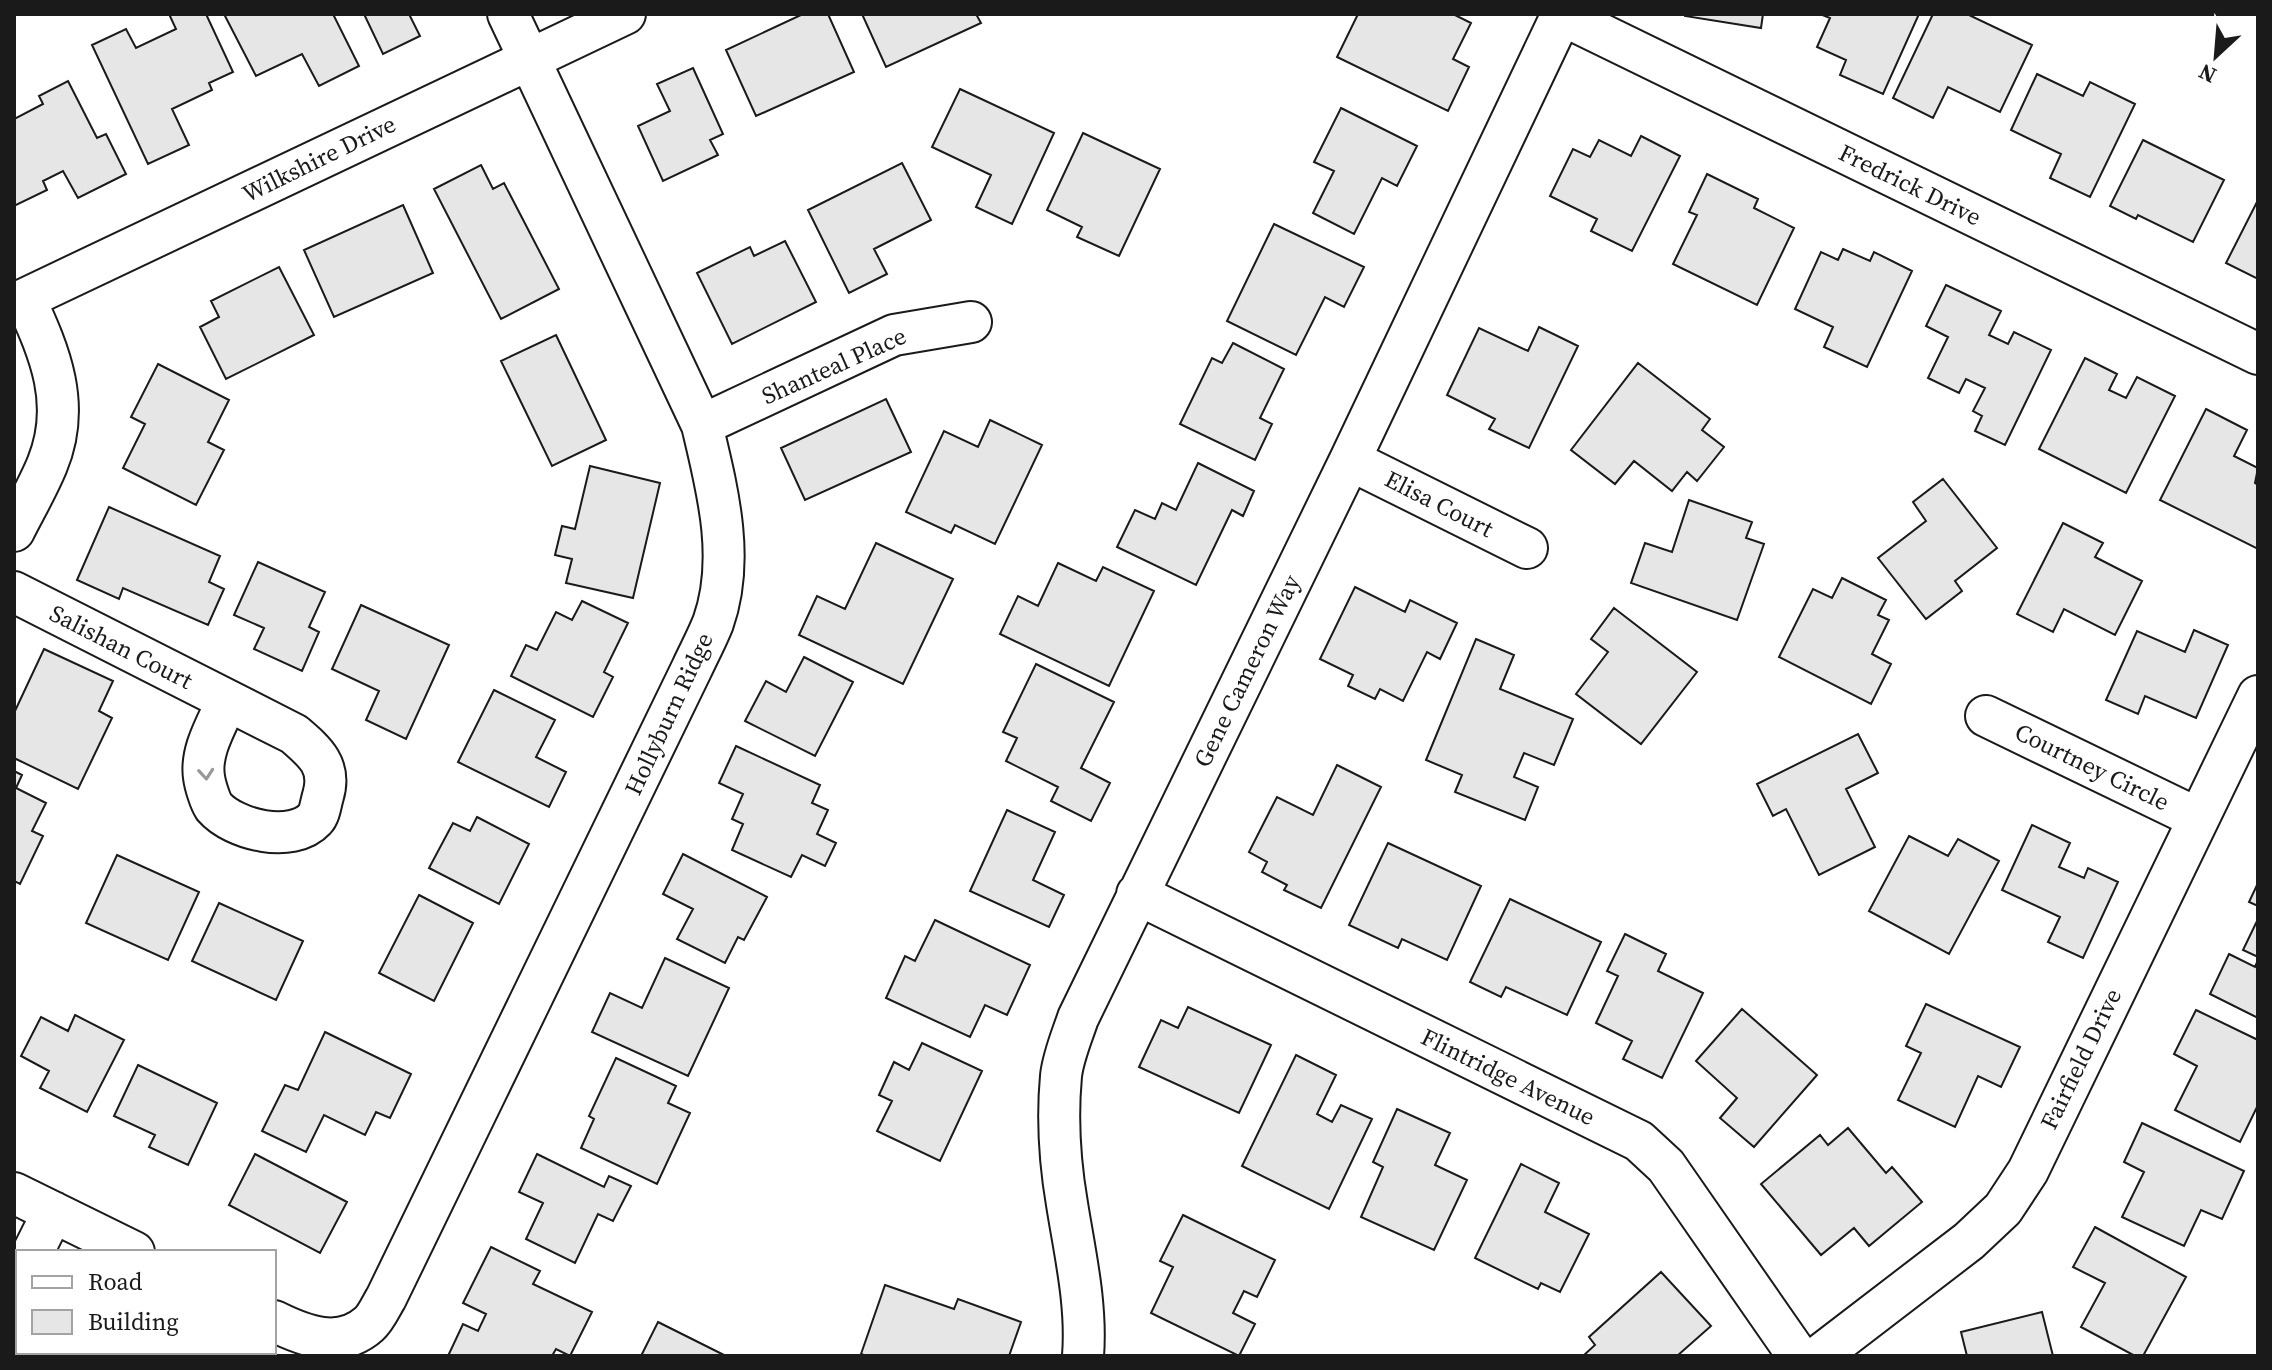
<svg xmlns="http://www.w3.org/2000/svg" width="2272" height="1370" font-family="'Source Serif 4',serif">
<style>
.building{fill:#e6e6e6;stroke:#1a1a1a;stroke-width:2}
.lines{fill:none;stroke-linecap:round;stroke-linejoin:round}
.minor-casing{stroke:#1a1a1a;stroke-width:44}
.minor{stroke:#fff;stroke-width:40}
.oneway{stroke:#989898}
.labels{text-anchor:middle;stroke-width:6;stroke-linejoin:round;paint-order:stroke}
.street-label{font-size:24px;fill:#1a1a1a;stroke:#fff}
</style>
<rect width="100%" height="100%" fill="#fff"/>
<path class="building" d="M169 14H206L233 72 209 83 212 90 172 109 189 145 148 164 92 45 126 29 136 48 176 29Z
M224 14H333L359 66 319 86 302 54 256 76Z
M364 14H409L420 36 383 54Z
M803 14H828L854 72 756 116 726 50Z
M862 14H976L981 23 886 67Z
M1358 14H1453L1471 23 1453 59 1469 67 1448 111 1337 57Z
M1685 14H1763L1761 28 1685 16Z
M1820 14H1919L1883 94 1840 75 1846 60 1817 47 1830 18Z
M1933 14H1967L2032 45 2000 112 1948 87 1933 118 1893 98Z
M693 68 723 134 710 140 718 155 663 181 638 126 670 111 657 84Z
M2037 74 2083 96 2090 82 2135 104 2090 197 2050 178 2061 154 2011 130Z
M68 81 97 138 106 134 126 174 78 198 63 171 43 181 47 190 14 206V119L43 104 39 96Z
M960 89 1054 133 1012 224 976 207 991 175 932 147Z
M1341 108 1417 146 1397 186 1382 178 1354 234 1313 213 1334 171 1314 162Z
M1083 133 1160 169 1119 256 1077 237 1082 227 1047 210Z
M1641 136 1680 156 1632 251 1591 231 1597 219 1550 196 1573 149 1590 157 1599 140 1631 156Z
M2143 140 2224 180 2193 242 2138 215 2136 219 2110 206Z
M902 163 931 220 874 249 887 274 849 293 808 210Z
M481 165 493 189 504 183 559 289 501 319 434 189Z
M1707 174 1758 199 1754 208 1794 228 1757 305 1673 264 1697 215 1689 212Z
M2258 200V279L2226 263Z
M403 205 433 273 334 317 304 250Z
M1274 224 1364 267 1344 307 1325 297 1296 355 1227 321Z
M785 241 816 302 732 344 697 273 750 247 754 256Z
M1843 249 1870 261 1874 252 1912 271 1867 367 1824 347 1833 327 1795 309 1821 252 1838 260Z
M279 267 314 335 226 379 200 327 219 317 211 301Z
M1946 285 2001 311 1989 335 2008 344 2014 332 2051 350 2005 445 1975 431 1982 416 1973 411 1985 388 1966 379 1959 393 1928 378 1948 337 1926 326Z
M1539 327 1578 346 1529 448 1489 429 1495 419 1447 395 1479 328 1528 351Z
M556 335 606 440 552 466 501 361Z
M1233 343 1284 369 1260 418 1272 424 1255 460 1180 424 1212 358 1222 363Z
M2085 358 2117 374 2109 390 2126 398 2137 377 2175 396 2126 493 2039 449Z
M1638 363 1710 419 1702 430 1724 447 1697 481 1687 472 1672 491 1634 461 1615 484 1571 450Z
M158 364 229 400 208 442 224 450 196 505 123 468 145 424 131 417Z
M886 399 911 452 805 500 781 448Z
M2206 409 2247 430 2234 456 2258 468 2255 483 2258 485V549L2160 500Z
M990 420 1042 445 995 544 955 525 951 533 906 512 944 431 978 447Z
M1198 463 1254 491 1243 516 1232 510 1196 585 1117 547 1135 510 1155 519 1162 503 1176 510Z
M590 466 660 483 633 598 566 583 572 559 555 555 562 526 575 529Z
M1943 479 1997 548 1955 581 1962 591 1926 619 1878 558 1926 521 1913 502Z
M1689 500 1752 522 1746 538 1764 544 1737 620 1631 583 1645 543 1672 552Z
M109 507 220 556 209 582 224 589 208 625 123 588 119 599 77 580Z
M2063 523 2103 543 2095 557 2142 581 2115 635 2064 609 2053 632 2017 614Z
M876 543 953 579 903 684 799 635 817 596 845 609Z
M258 562 325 592 309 627 319 632 302 671 254 649 264 628 234 615Z
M1058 563 1096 581 1103 567 1154 591 1109 686 1000 634 1018 596 1038 606Z
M1842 578 1886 600 1878 615 1889 620 1872 654 1891 664 1871 704 1779 657 1813 589 1832 598Z
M1355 587 1405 612 1410 600 1457 623 1440 659 1427 652 1403 701 1380 689 1375 699 1348 686 1353 675 1320 659Z
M582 601 628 623 604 672 613 677 593 717 511 676 526 645 537 650 556 612 572 620Z
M361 605 449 645 406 739 366 720 379 691 332 669Z
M1614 608 1697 672 1641 744 1576 694 1608 652 1591 639Z
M2194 630 2228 645 2196 718 2145 696 2138 714 2106 700 2137 631 2185 652Z
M1476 639 1514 655 1500 689 1573 719 1554 765 1524 753 1514 777 1538 787 1525 820 1455 792 1462 775 1426 760Z
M44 649 113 681 99 711 112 718 78 789 14 758V713Z
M804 657 853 682 815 756 745 721 766 681 786 692Z
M1036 664 1114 702 1081 768 1110 783 1091 821 1051 801 1058 787 1006 761 1017 738 1003 732Z
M494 690 555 720 536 757 566 772 549 807 458 762Z
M1858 734 1878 773 1846 789 1875 847 1819 875 1786 809 1773 816 1757 784Z
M736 746 820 785 812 803 828 810 817 834 836 843 825 866 802 855 791 877 732 850 743 824 732 819 743 794 719 783Z
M1337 765 1381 787 1321 908 1284 890 1287 885 1262 872 1267 862 1249 852 1277 797 1313 815Z
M14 771 22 775 16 788 46 803 32 831 43 836 20 884 14 881Z
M1007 810 1055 832 1033 880 1064 895 1049 927 970 891Z
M477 817 529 844 499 904 429 868 453 823 470 831Z
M2032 825 2070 843 2059 867 2084 878 2088 868 2118 882 2083 958 2048 942 2060 917 2002 890Z
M1909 836 1948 856 1958 839 1999 861 1949 954 1869 911Z
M1388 843 1481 886 1447 960 1402 939 1398 948 1349 925Z
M683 854 767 897 744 940 738 937 725 963 677 939 693 909 663 894Z
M117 855 199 892 168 960 86 923Z
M2258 883V906L2249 902Z
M419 895 473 923 434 1001 379 973Z
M1510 899 1601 942 1567 1015 1506 987 1501 997 1470 982Z
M219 903 303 941 276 1000 192 961Z
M2258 919V957L2243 950Z
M935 920 1030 965 1007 1015 985 1005 970 1037 886 998 905 956 915 961Z
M1625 934 1666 954 1658 971 1703 993 1662 1078 1623 1059 1632 1041 1596 1023 1618 976 1607 971Z
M2229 954 2255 967 2258 960V1018L2210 994Z
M665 958 729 988 688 1076 592 1032 610 993 642 1008Z
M1926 1004 2020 1047 2001 1087 1978 1076 1955 1127 1898 1100 1921 1053 1906 1046Z
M1188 1007 1271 1045 1239 1113 1139 1067 1161 1020 1178 1028Z
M1742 1009 1817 1075 1754 1147 1720 1118 1737 1098 1696 1061Z
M2196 1010 2258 1040V1105L2240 1142 2175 1110 2197 1066 2174 1054Z
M75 1015 124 1040 87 1112 40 1088 49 1071 21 1056 41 1017 68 1031Z
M325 1032 411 1074 390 1118 376 1112 365 1135 324 1115 306 1152 262 1131 285 1085 298 1090Z
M922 1043 982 1071 940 1161 877 1131 892 1101 879 1095 894 1062 909 1070Z
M1296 1055 1336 1075 1317 1114 1332 1122 1341 1105 1372 1119 1329 1209 1242 1166Z
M616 1058 676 1086 668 1103 690 1113 657 1184 581 1148 594 1119 589 1116Z
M138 1065 217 1103 188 1165 149 1147 155 1135 114 1116Z
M1397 1109 1450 1133 1435 1165 1467 1180 1434 1250 1361 1217 1383 1167 1373 1162Z
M2142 1123 2244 1171 2222 1219 2201 1210 2184 1246 2122 1217 2144 1172 2124 1162Z
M1848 1128 1886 1173 1892 1167 1922 1202 1869 1246 1854 1228 1821 1255 1761 1184 1820 1135 1828 1145Z
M255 1154 347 1202 320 1253 229 1205Z
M537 1154 604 1187 609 1176 631 1186 613 1221 598 1214 575 1263 526 1239 543 1203 519 1192Z
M1521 1164 1559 1183 1545 1212 1589 1234 1560 1292 1541 1283 1538 1289 1475 1258Z
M1183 1215 1275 1260 1257 1297 1244 1291 1233 1313 1255 1324 1239 1356 1151 1313 1173 1267 1160 1261Z
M2095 1227 2186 1277 2143 1356H2135L2081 1327 2105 1283 2073 1267Z
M491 1247 540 1271 533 1284 592 1312 570 1356 556 1349 552 1356H448L463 1324 478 1331 486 1314 463 1303Z
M1661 1272 1711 1326 1677 1356H1583L1595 1345 1589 1337Z
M885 1285 954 1309 958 1299 1021 1322 1009 1356H867L861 1354Z
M2042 1312 2053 1356H1967L1961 1332Z
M658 1322 726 1356H641Z
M72 1352H169L167 1356H70Z"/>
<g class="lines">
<g class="minor-casing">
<path id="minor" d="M1562 15 2258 354
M14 304 625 14
M702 425 894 335 971 322
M1350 460 1527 548
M14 531C25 509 38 487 47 465 72 405 50 353 25 299
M14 592 294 734C315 752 332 766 323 796 321 802 320 814 315 819 292 844 234 830 214 807 210 801 205 785 204 777 200 751 217 724 227 701
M1986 716 2197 818
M1137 894 1639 1141 1666 1166 1798 1356
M14 1193 134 1252
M33 1252 53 1212
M14 1291 18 1283
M274 1321C304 1336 340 1350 369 1324 376 1318 381 1306 386 1298L692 668C699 653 707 638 713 623 736 559 717 488 702 425L508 14
M1083 1356C1087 1305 1075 1254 1067 1204 1060 1163 1057 1119 1061 1076 1063 1057 1072 1036 1078 1018L1350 460 1562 14
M1819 1356 1969 1241 2003 1209 2028 1171 2258 696"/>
</g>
<use href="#minor" class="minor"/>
</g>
<defs><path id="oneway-chevron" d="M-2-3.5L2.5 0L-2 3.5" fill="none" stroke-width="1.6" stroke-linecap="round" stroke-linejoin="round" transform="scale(2)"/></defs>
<use class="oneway" href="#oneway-chevron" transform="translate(206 774) rotate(85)"/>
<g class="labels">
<g class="street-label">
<text transform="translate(319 159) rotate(-26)" y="8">Wilkshire Drive</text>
<text transform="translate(1910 185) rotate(26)" y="8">Fredrick Drive</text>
<text transform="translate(834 366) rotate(-24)" y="8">Shanteal Place</text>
<text transform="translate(1439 504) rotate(27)" y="8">Elisa Court</text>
<text transform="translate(121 647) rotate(27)" y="8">Salishan Court</text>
<text transform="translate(1247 671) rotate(-64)" y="8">Gene Cameron Way</text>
<text transform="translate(669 714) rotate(-65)" y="8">Hollyburn Ridge</text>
<text transform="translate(2092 767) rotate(26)" y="8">Courtney Circle</text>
<text transform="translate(2081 1059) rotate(-64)" y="8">Fairfield Drive</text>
<text transform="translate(1508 1077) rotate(26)" y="8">Flintridge Avenue</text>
</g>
</g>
<rect width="2272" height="1370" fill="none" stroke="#1a1a1a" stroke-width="32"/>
<rect x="16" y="1250" width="260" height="104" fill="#ffffff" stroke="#a3a3a3" stroke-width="2"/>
<rect x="32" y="1276" width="40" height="12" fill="#ffffff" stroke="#a3a3a3" stroke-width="2"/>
<text x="88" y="1290" font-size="24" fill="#1a1a1a">Road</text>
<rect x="32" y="1310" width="40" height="24" fill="#e6e6e6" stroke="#a3a3a3" stroke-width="2"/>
<text x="88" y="1330" font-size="24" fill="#1a1a1a">Building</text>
<g transform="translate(2216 56) rotate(206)" stroke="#ffffff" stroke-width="6" paint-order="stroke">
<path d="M0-6L14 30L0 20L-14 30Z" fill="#1a1a1a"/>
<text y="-12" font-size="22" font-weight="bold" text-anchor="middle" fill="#1a1a1a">N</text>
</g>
</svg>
